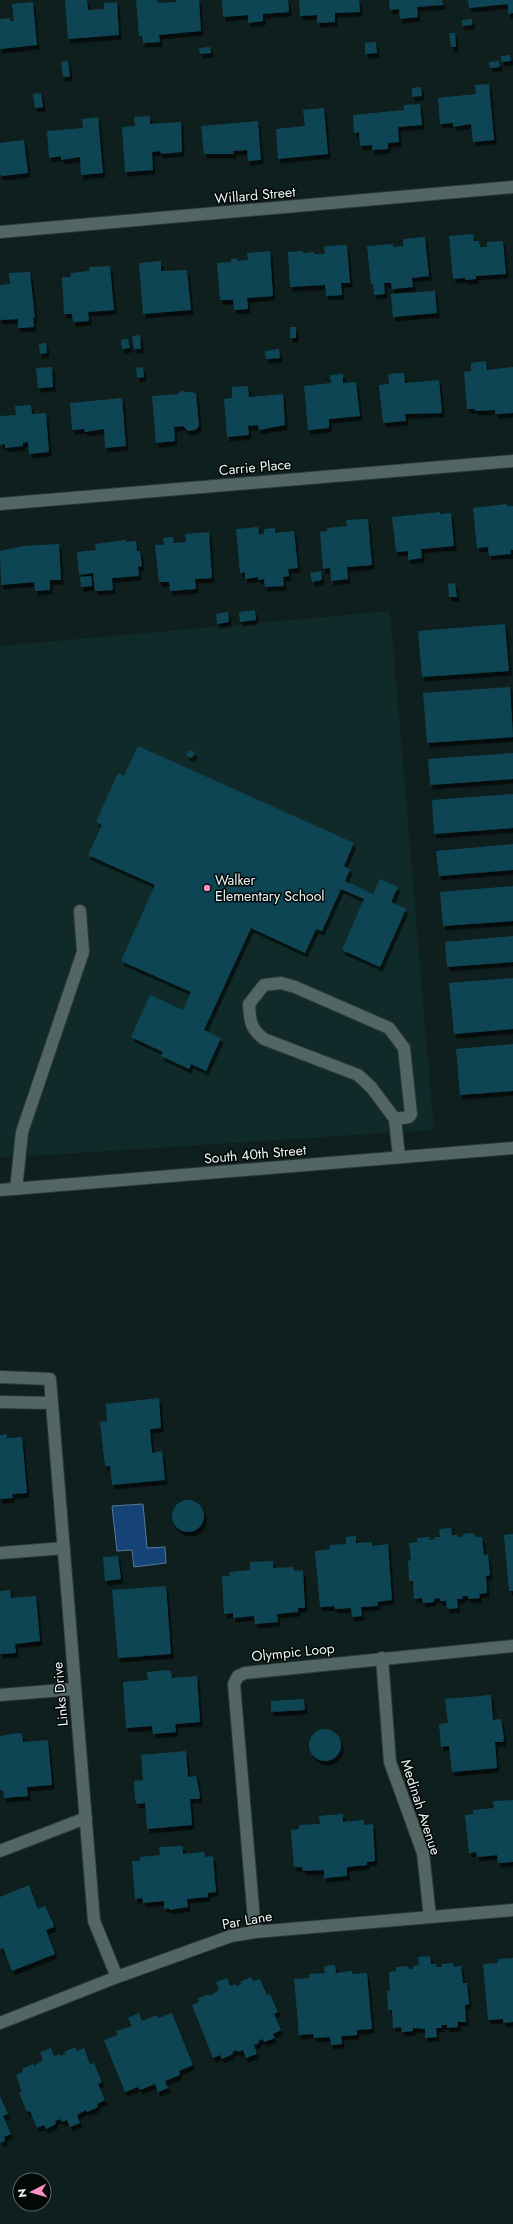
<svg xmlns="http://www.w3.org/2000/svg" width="513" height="2224" font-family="Jost,sans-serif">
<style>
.built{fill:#0f2a29}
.water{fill:#154376;stroke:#56799c}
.building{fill:#104555;filter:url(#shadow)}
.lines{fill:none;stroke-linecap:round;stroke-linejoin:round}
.minor-casing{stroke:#2f3938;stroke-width:14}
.minor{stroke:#526664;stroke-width:12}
.poi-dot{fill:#fb8fc4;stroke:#030807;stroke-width:1.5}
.labels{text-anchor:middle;stroke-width:3;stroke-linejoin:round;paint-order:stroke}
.street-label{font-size:14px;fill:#ecf7f6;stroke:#030807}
.poi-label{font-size:14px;fill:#ecf7f6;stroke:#030807;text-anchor:start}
</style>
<defs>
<filter id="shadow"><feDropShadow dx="2.5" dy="4.5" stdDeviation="0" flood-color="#0009"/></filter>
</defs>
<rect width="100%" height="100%" fill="#0e1f1e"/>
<path class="built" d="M390 611 434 1130 0 1158V646Z"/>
<path class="water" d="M143 1504 147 1548 165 1547 166 1563 134 1567 132 1550 117 1551 112 1506Z"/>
<path class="building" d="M65 0H87L88 10 104 9V3L117 2 119 35 68 39Z
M136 0H157L158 3 177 2 176 0H199L201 31 159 35 160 42 143 43 142 36H139Z
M222 0H288L289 12 263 14V21L248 23V15L223 17Z
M299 0H359L360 12 335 13V22L317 23V15L300 16Z
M389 0H442L443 5 417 7 418 17 400 19 399 9 390 10Z
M468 0H513V13L508 14V4L469 8Z
M33 2 37 45 0 49V19L10 18V21H14L12 4Z
M472 19V25L462 26V20Z
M449 33H455L456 47H451Z
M376 42 377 53 365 54V43Z
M210 47 211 53 200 54 199 48Z
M510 55 511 61 501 62V56Z
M68 61 70 77H63L61 62Z
M499 61 500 67 490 68 489 62Z
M489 84 494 140 473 142 471 124 453 127V123L440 124 438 98 476 94 475 85Z
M421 87 422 96 412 97V88Z
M41 93 43 107 35 108 33 94Z
M420 104 422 125 398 127 399 142 388 143V149L372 150V145L360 146 359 132 354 133 353 115 404 110V105Z
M324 108 328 154 278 159 276 129 305 126 303 110Z
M150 116V124L181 122 182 152 161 154 160 151 152 152 153 170 125 172 122 127 135 126 134 117Z
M98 117 103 173 81 175 80 157 61 160V156L49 158 47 131 83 128 82 119Z
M258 121 261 160 248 161 247 150 233 151 234 154H204L201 126Z
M24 140 28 173 2 176 0 175V143Z
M473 234 474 241H479L480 247H487V242L503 241 506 274 476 276V279L465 280V278L453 279 449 236Z
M425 237 429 276 412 278 413 287 392 289 391 283H384L385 294 374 295 373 284H371L367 246 393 244V247L403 246V239Z
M347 245 350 283H341L342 295 326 296 325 285 290 287 288 252 303 251V253L314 252V254H325L324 246Z
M270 251 273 296 247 298 248 309 234 310 233 300H220L217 263 231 262V259L237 258V261L248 260 247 253Z
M161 261V271L187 270 191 310 143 314 139 263Z
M110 266 114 310 88 312 89 321 73 322 72 314H64L62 277H71V273L89 271V267Z
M30 272 35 318H33L34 327 18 328V319L0 320V285L10 284 9 273Z
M435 291 437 313 393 317 391 294Z
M290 327H296V338H290Z
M140 335 141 349H134L132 336Z
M128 339 130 348 122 349 121 340Z
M46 343 47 353 40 354 39 344Z
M279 349 280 358 266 359 265 351Z
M486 361 487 370 513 367V413L495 414V410L475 411V409H467L464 372 471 371V363Z
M52 367 53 387 38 388 36 368Z
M143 367 144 377 137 378 136 368Z
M404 373 405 383 439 380 442 413 405 414 406 421 383 423 379 385 389 384 388 374Z
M343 374V383L356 382 360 416 329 419V428L308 430 304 386 331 383 330 375Z
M248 386 249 397 283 394 285 425 259 430 258 425 248 426 249 435 227 437 224 399 232 398V387Z
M181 391 196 393 199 426 195 430 188 431 183 426 174 427 175 441 156 443 152 396 178 394Z
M122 398 126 446 105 448 104 429 85 432 84 429 72 430 70 403Z
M31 405 32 414 46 413 49 452 29 454 28 442 23 443V446L5 448V444L0 445V416L16 415 15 406Z
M507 504V506H513V550H510L511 554 489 556 488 547 477 548 473 508Z
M440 512V514L451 513 454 546 421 549 422 558 408 560V551L396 552 392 517Z
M368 519 372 565 347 567 348 579 331 581 330 568 323 569 320 532 327 531V528L347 526 346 520Z
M258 527 259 534H264V529L275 528V533L294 531 298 568 288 569 289 576 283 577 284 586 265 587 264 579 258 580V577L245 579V572L240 573 236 529Z
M209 532 212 578 195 579 196 589 170 591 169 582H159L155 545H164L163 538 173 537 174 543 186 542 185 534Z
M126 540V542L136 541 137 551H140L142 566 138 567 139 576 112 578 113 590 95 591 93 573 79 575 77 552 96 550 95 544Z
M59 544 61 580H50V590L35 591 34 582 1 585 0 551 23 546Z
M321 571 322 580 312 582 310 573Z
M91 576 92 586 81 587 80 577Z
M455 583 457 597H449L448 584Z
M255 610 256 620 240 622 239 612Z
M228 612 229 622 217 624 216 614Z
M505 624 509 671 422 677 418 631Z
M510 687 513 737 427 743 423 693Z
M138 746 354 843 344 866 350 869 345 881 373 894 380 879 398 887 391 902 406 909 380 967 342 950 364 899 341 889 322 931 316 929 305 953 251 928 204 1030 221 1038 206 1071 191 1064 189 1069 161 1056 163 1052 131 1037 150 995 183 1010 191 992 121 961 155 885 88 855 102 825 96 822 118 773 124 776Z
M189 750 195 752 192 758 186 755Z
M513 753V779L430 785 428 759Z
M513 794V828L434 834 432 800Z
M513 844V870L439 876 436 851Z
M513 886V921L443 926 440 892Z
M513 936V962L447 967 445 942Z
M513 978V1029L454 1034 449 983Z
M513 1044V1091L460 1095 456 1049Z
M159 1398 161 1428 150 1429 152 1453 162 1451 165 1480 112 1485 110 1466H105L100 1422 107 1421 106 1404Z
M7 1434V1438L22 1437 27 1493 12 1494 13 1498 0 1499V1435Z
M172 1516a16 16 0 1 1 32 0a16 16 0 1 1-32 0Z
M451 1528 452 1535H457L458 1537H463V1534L474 1533 475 1537H482L484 1555 488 1554 490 1575 486 1576 487 1593 479 1594 480 1598 468 1599V1596H463L462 1599H457L458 1608 447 1609 446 1601H440V1598L434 1599V1602L423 1603 422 1598 414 1599 413 1581H409L408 1561 411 1560 409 1543 417 1542V1538L429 1537V1540L435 1539 434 1537H440L439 1529Z
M513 1534V1591H509L504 1535Z
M356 1536V1543L372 1542V1546L388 1544 392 1600 377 1602 378 1606 361 1607 362 1616 352 1617 351 1608 335 1609 334 1606 320 1607 315 1551 330 1549V1545L346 1544V1537Z
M118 1556 121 1579 105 1581 103 1557Z
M273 1561V1568L294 1567V1571L303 1570 305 1608H298V1612L277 1614 278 1622 255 1624 254 1616 233 1618V1613L224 1614 222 1576H230L229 1572 250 1570V1562Z
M166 1586 171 1654 118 1658 112 1590Z
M10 1590 11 1598 36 1596 40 1641 15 1644 16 1653 0 1654V1591Z
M166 1670 171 1671 172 1678 197 1676 200 1722 175 1724 176 1732 153 1734 152 1726 126 1728 123 1682 148 1680 147 1672Z
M491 1695 493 1720 501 1719 504 1738 503 1742H495L497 1768 452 1772 449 1746 441 1747 439 1724 448 1723 445 1699Z
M304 1699 305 1710 271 1712V1701Z
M309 1745a16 16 0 1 1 32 0a16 16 0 1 1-32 0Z
M18 1733 22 1734 23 1742 48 1740 52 1785 27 1787 28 1796 4 1798 3 1790H0V1736Z
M186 1751 188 1777 196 1776 200 1795 199 1799H190L192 1825 147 1829 145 1803 137 1804 135 1799 134 1781 143 1780 141 1755Z
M513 1800V1862L498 1863 497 1855 477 1857 476 1852 469 1853 465 1815 473 1814V1810L494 1808 493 1801Z
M343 1814V1822L364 1820V1825L373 1824 375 1861 367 1862V1865L347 1867V1876L324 1878V1870L303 1871 302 1867H294L291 1830 299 1829V1825L320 1824 319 1816Z
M183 1846V1854L204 1852 205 1857 213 1856 216 1892 208 1893V1897L187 1899 188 1907 169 1910V1908L164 1909V1901L143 1903 142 1898 135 1899 132 1861H140V1857L160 1855 159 1847Z
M29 1885 38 1909 45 1906 53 1923 54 1927 46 1930 55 1954 12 1971 3 1948 0 1949V1897Z
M430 1956 431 1964H436V1967H442V1964L453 1963 454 1967 461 1966 463 1983H467L469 2004 465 2005 466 2022H458V2027L447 2028V2025H441L442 2028H436L437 2037 425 2038V2029L413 2028V2031L402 2032 401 2027 393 2028 392 2010H388L387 1991H390L389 1972 396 1971V1967L408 1966 409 1969H413V1966L419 1965 418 1957Z
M513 1958V2022L503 2023V2019L488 2020 483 1964 498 1963V1959Z
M335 1965 336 1973 352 1971V1974L367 1973 372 2029 357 2030V2035L341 2036 342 2044 331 2045 330 2037 314 2038 313 2034 299 2035 294 1979 309 1978V1974L325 1973 324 1966Z
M251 1977 253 1981 260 1979 267 1995 270 1994 278 2012 274 2014 281 2030 273 2034 275 2038 264 2042 263 2039 258 2041 259 2043 254 2045 257 2054 246 2058 243 2050 238 2052 237 2050 232 2052 233 2054 222 2059 220 2055 213 2058 192 2005 199 2002 198 1998 209 1994 210 1996 219 1990 216 1982 227 1978 230 1986 235 1984 236 1986 242 1984 240 1982Z
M139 2013 142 2021 156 2015 158 2018 172 2013 193 2065 179 2071 180 2075 165 2081 168 2088 158 2092 155 2084 140 2090 138 2087 125 2092 104 2040 118 2035 116 2031 132 2026 128 2018Z
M75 2047 77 2051 84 2048 90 2064 94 2063 102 2082 98 2084 105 2100 97 2104 98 2107 87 2112 86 2110 77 2115 80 2123 70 2127 67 2120 62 2122 60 2119 55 2121 56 2124 46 2129 44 2125 37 2128 30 2111 27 2112 19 2093 22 2092 16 2075 23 2072 22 2069 33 2064 34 2066 43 2060 40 2052 51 2048 54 2056 59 2054 60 2056 65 2054 64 2052Z
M0 2096 8 2114 3 2116 11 2134 4 2137 5 2141 0 2143Z"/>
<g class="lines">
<g class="minor-casing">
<path id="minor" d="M0 232 513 187
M0 504 513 461
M395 1119 371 1087 358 1075 264 1039C250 1028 250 1021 249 1004L264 985 281 983 295 987 389 1028 404 1048 411 1114 409 1117 395 1119 399 1157
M16 1189 22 1132 83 952 80 911
M0 1190 513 1148
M0 1377 50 1379 94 1921 117 1977
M0 1402 52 1403
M0 1553 64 1548
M382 1658 390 1762 423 1853 430 1917
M0 1695 75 1689
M0 1851 86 1818
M255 1932 234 1684 238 1676 245 1673 513 1646
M0 2023 117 1977 231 1936 255 1932 513 1910"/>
</g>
<use href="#minor" class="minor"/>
</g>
<circle class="poi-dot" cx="207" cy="888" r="4"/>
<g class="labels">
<g class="street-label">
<text transform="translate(255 195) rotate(-5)" y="5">Willard Street</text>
<text transform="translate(255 467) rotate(-5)" y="5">Carrie Place</text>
<text transform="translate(255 1154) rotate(-5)" y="5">South 40th Street</text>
<text transform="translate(293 1652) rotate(-6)" y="5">Olympic Loop</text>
<text transform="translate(60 1694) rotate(-95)" y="5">Links Drive</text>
<text transform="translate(421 1807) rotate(72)" y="5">Medinah Avenue</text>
<text transform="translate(247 1920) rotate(-10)" y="5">Par Lane</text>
</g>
<g class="poi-label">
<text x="215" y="885">Walker<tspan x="215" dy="16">Elementary School</tspan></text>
</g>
</g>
<g transform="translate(32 2192) rotate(264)"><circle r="19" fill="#030807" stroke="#606867"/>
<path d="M0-3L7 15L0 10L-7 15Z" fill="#fb8fc4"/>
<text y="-6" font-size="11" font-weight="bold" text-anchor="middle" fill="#ecf7f6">N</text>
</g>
</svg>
